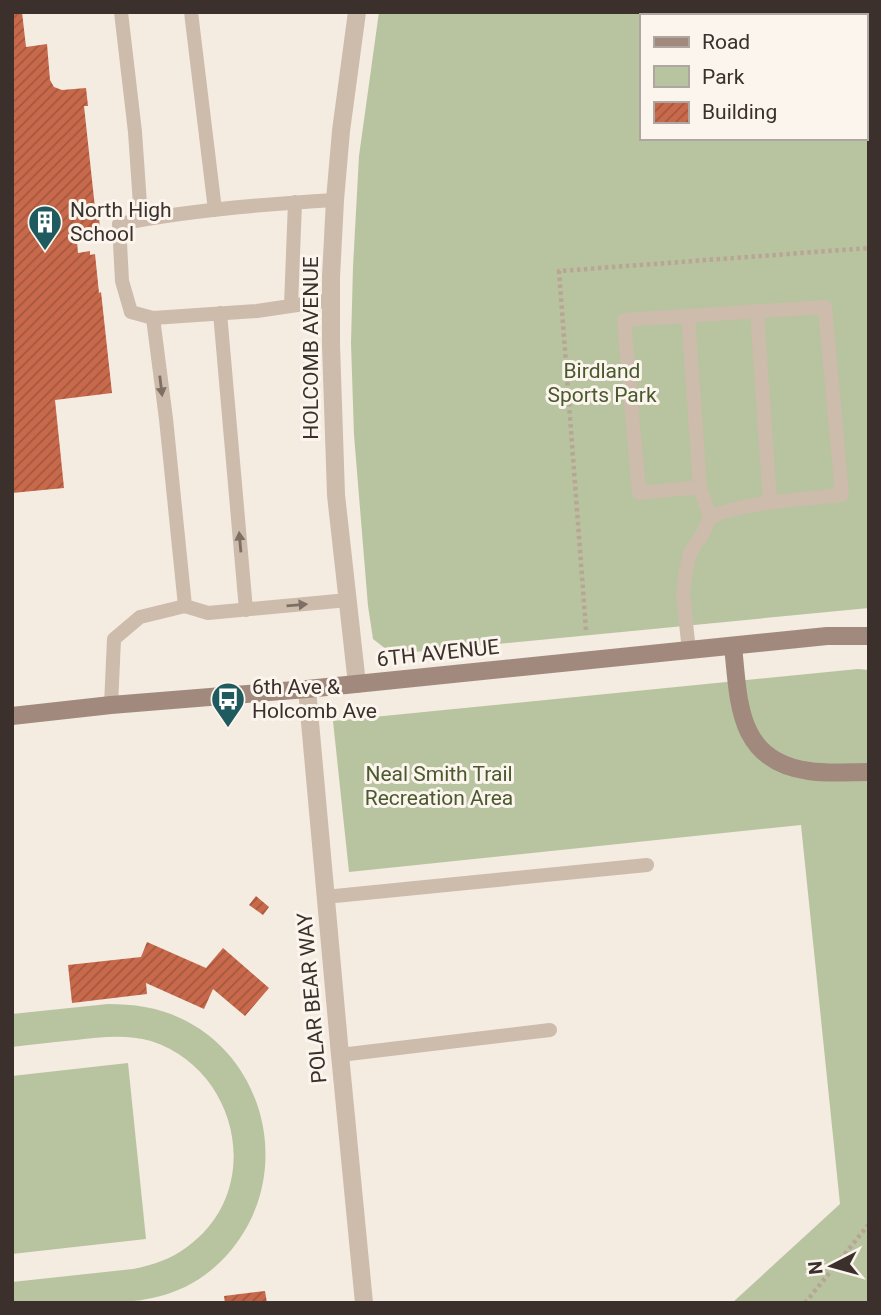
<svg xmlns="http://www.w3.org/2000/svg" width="881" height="1315" font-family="Roboto,sans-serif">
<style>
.green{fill:#b8c4a0;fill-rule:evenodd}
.building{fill:url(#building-hatch)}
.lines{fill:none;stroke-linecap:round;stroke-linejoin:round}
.path{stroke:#b9a596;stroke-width:4.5;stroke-dasharray:3.5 3.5;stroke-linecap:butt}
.lane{stroke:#cdbbac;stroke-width:14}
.street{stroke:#cdbbac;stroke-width:18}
.secondary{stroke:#a18a7d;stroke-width:18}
.oneway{fill:#7d6f65}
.labels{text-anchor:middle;stroke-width:6;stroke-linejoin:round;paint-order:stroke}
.poi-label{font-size:21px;fill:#3b302b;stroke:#fbf5ee;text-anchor:start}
.street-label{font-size:21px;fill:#3b302b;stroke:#fbf5ee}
.park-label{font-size:21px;fill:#4a5a2e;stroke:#fbf5ee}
</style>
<defs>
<pattern id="building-hatch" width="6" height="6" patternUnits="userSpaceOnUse" patternTransform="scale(1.75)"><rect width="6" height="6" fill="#c8694b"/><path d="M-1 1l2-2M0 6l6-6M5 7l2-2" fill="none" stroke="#a4573f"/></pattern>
</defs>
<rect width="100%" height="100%" fill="#f4ebe1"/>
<path class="green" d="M379 12H869V608L404 653H391L373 639 368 606 354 435 351 343 353 267 359 156ZM641 16H865V138H641Z
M858 669 869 670V1303H732L840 1204 801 825 349 872 333 721Z
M108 1004C133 1004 157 1007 180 1018 257 1053 288 1150 248 1225 234 1251 212 1274 185 1287 151 1303 118 1303 81 1303 58 1303 35 1303 12 1303V1282L133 1269C153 1265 171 1259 187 1247 265 1191 240 1070 151 1041 126 1034 101 1037 76 1040 55 1042 34 1044 12 1047V1014Z
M128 1063 146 1239 12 1254V1076Z"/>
<path class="building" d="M12 12H22L26 47 47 44 50 80 54 87 62 90 86 88 88 106H84L95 208H98L100 228 76 230 78 253 90 251V255L95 254 99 293 101 292 112 393 55 400 64 488 12 493Z
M256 896 269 907 263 915 249 905Z
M147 942 206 968 223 948 269 988 245 1016 213 989 204 1009 146 983 147 994 72 1003 68 965 141 957Z
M265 1291 267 1303H225L224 1296Z"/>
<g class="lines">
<path class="path" d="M586 630 559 271 869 248
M805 1303 869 1224"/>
<path class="lane" d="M121 12 135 132 141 219
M191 12 215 210
M331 300 257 311 153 318 131 312 122 281 119 224C190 210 263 204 335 200
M291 306 295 202
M757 311 770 503
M220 313 246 610
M688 316 700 487
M153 318 166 419 185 606
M689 651 683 595 685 575 690 553 703 533 710 517C751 501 798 500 842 495L825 307 624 320 639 493 700 487 710 517
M111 705 114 639 140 617 185 606 208 613 348 600
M325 897 647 865
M340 1055 550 1030"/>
<path class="street" d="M357 684 336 495 331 345V277L335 200 341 131 357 12
M307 689 340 1055 364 1303"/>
<path class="secondary" d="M733 646C739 703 737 761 809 771 828 774 849 772 869 772
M12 716 111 705 307 689 827 636H869"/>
</g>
<defs><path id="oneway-solid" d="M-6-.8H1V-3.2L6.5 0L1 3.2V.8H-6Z" transform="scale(1.75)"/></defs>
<g class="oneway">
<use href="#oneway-solid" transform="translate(161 386) rotate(83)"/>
<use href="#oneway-solid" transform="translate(240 542) rotate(-95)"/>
<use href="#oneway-solid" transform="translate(297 605) rotate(-5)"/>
</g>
<defs>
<g id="building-pin" transform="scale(1.75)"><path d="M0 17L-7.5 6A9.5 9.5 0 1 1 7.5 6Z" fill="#1f5a5e" stroke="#fbf5ee"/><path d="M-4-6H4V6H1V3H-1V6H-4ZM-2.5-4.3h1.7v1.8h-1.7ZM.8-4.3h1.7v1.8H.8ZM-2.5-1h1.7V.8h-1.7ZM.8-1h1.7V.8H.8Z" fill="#fff"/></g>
<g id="bus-pin" transform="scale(1.75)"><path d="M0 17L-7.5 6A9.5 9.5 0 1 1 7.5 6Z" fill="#1f5a5e" stroke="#fbf5ee"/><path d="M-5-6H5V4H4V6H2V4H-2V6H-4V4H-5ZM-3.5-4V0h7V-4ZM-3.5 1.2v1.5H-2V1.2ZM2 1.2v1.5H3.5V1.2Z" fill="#fff"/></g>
</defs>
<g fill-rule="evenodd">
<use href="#building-pin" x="45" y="222"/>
<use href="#bus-pin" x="228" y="699"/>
</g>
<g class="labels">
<g class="poi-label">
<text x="70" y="217">North High<tspan x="70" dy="24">School</tspan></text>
<text x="252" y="694">6th Ave &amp;<tspan x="252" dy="24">Holcomb Ave</tspan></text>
</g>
<g class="street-label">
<text transform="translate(311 348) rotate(-90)" y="7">HOLCOMB AVENUE</text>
<text transform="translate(438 653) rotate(-6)" y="7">6TH AVENUE</text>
<text transform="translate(312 998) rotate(-95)" y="7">POLAR BEAR WAY</text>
</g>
<g class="park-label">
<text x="602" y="378">Birdland<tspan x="602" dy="24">Sports Park</tspan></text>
<text x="439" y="781">Neal Smith Trail<tspan x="439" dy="24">Recreation Area</tspan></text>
</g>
</g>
<rect width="881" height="1315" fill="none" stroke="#3b302b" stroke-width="28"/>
<rect x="640" y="14" width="228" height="126" fill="#fbf5ee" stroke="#aea6a0" stroke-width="2"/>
<rect x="654" y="37" width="35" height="10" fill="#a18a7d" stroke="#aea6a0" stroke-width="2"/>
<text x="702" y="49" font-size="21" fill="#3b302b">Road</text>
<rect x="654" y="66" width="35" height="21" fill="#b8c4a0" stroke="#aea6a0" stroke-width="2"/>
<text x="702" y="84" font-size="21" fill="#3b302b">Park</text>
<rect x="654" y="102" width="35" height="21" fill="url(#building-hatch)" stroke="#aea6a0" stroke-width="2"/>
<text x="702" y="119" font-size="21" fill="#3b302b">Building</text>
<g transform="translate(832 1266) rotate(264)" stroke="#fbf5ee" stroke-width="5" paint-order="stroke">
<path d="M0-5L12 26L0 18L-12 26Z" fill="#3b302b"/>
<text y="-10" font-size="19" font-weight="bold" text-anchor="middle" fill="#3b302b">N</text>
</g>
</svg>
